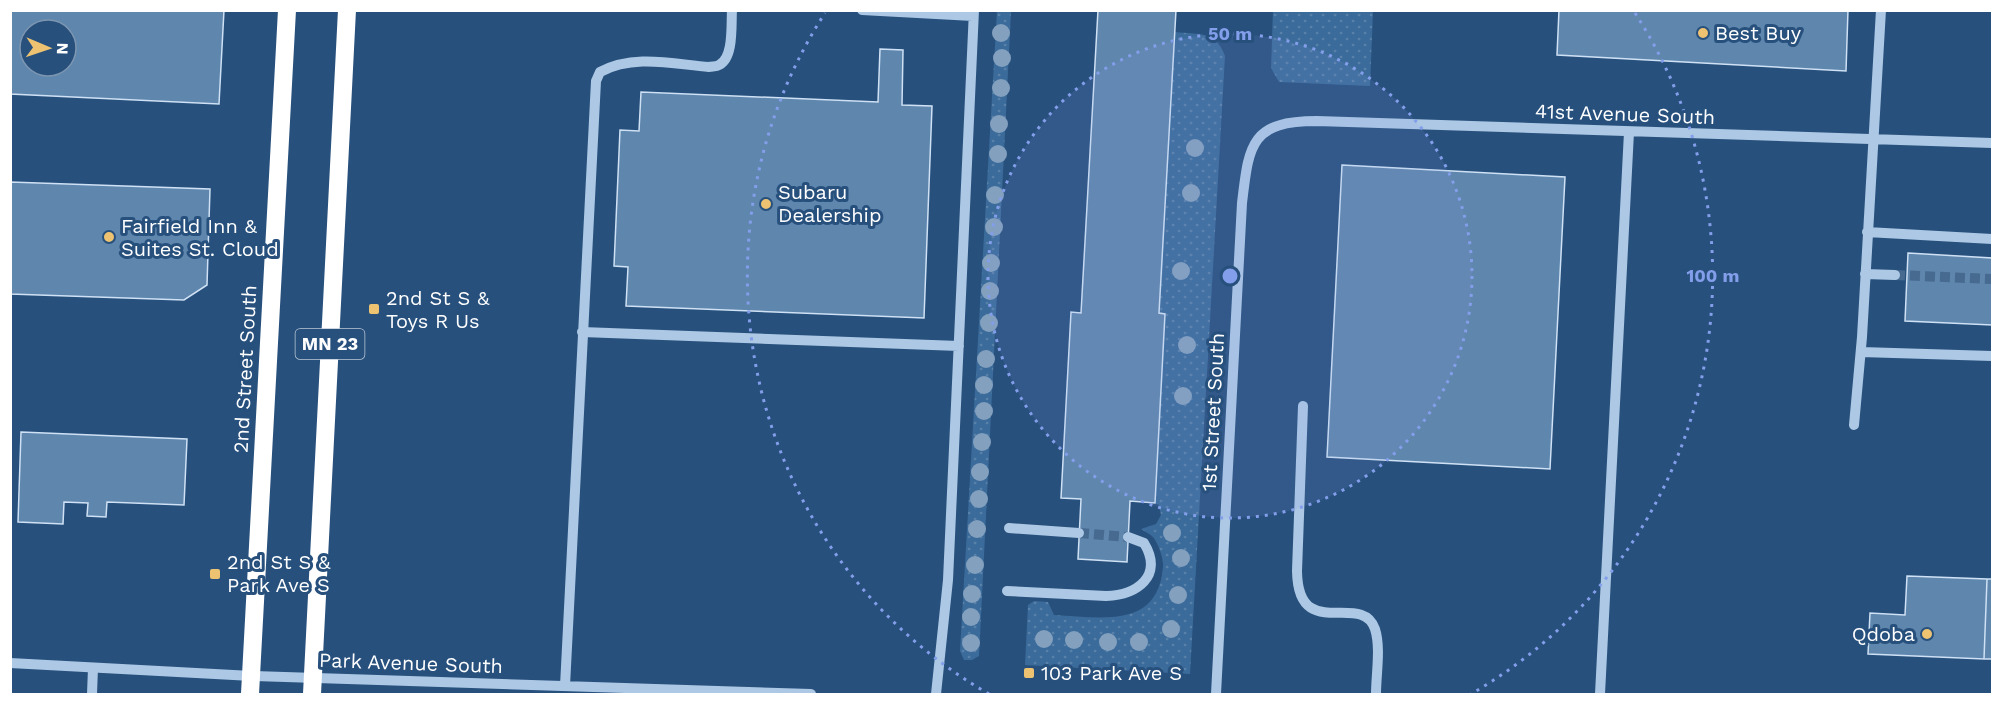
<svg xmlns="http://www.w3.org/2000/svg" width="2003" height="705" font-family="'Work Sans',sans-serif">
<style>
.grass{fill:url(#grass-dots)}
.building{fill:#5f86ad;stroke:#cfe1f4;stroke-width:1.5;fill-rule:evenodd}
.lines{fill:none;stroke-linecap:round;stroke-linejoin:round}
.minor-tunnel{stroke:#476a90;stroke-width:10;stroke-dasharray:10 5;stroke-linecap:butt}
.minor{stroke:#acc8e4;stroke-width:10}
.highway{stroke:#fff;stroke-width:18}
.tree{fill:#83a0be}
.ring{fill:none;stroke:#839eea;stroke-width:3;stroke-dasharray:3 6}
.poi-dot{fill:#edc372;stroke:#27507d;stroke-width:2}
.labels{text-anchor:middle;stroke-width:6;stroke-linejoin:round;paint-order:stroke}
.shield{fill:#27507d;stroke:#becad8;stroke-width:1.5}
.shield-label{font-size:18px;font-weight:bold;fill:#fff}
.poi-label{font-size:20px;fill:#fff;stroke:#27507d;text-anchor:start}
.street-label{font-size:20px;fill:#fff;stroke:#27507d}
.centre{fill:#839eea;stroke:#27507d;stroke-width:3}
.ring-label{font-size:18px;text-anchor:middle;font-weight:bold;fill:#839eea;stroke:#27507d;stroke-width:6;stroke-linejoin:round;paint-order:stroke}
</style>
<defs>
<pattern id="grass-dots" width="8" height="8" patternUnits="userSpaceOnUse" patternTransform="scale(1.5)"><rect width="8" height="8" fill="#3b6b9a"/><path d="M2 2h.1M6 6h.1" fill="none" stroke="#5881a9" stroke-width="1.8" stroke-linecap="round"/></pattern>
</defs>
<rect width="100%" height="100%" fill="#27507d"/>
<path class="grass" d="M997 11H1011L979 656 972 660H964L960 651Z
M1273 11H1373L1370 86 1279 82 1271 68Z
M1175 32C1199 35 1216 30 1225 56L1190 674 1025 665 1028 605 1034 601 1048 602 1054 615C1100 617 1158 630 1163 567 1164 559 1158 543 1153 537 1150 534 1144 531 1141 529L1156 524 1161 515 1159 505 1155 503 1165 314 1159 313Z"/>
<path class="building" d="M10 10H224L219 104 10 94ZM30 30H66V66H30Z
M1098 10H1176L1159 313 1165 314 1155 503 1130 501 1127 562 1078 559 1081 499 1061 498 1071 312 1081 313Z
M1559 10H1848L1846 71 1557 55Z
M880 49 903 50 902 105 932 106 924 318 626 306 628 267 614 266 620 130 639 131 641 92 878 102Z
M1342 165 1565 177 1550 469 1327 457Z
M10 182 210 189 207 285 184 300 10 294Z
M1908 253 1992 258V325L1905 321Z
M21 432 187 439 184 505 107 502 106 517 87 516 88 503 64 502 63 524 18 522Z
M1907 576 1987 579 1984 659 1868 654 1870 613 1905 615Z
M1987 579H1992V659H1984Z"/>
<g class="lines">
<path class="minor-tunnel" d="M1895 275 1992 279
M1079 533 1128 537"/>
<path class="minor" d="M862 10 973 16
M1867 232 1992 239
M1865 274 1895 275
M582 332 959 346
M1861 352 1992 356
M1303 406 1297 571C1298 644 1362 590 1375 629 1381 648 1376 674 1376 694
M1854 425 1862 337 1881 10
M1009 528 1079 533
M1007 591 1106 596C1137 595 1164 576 1144 543L1128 537
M10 663 252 676 811 694
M565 686 596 81 600 72C634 54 672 64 709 67 712 66 716 67 719 65 734 58 731 25 732 10
M92 694 93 668
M936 694 948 580 974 10
M1216 694 1242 203C1249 145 1250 121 1317 121L1992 143
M1600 694 1629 132"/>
<path class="highway" d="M250 694 287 10
M312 694 347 10"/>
</g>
<g class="tree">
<circle cx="1001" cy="33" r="9"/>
<circle cx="1002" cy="58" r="9"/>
<circle cx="1001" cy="88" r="9"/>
<circle cx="999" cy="124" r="9"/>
<circle cx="1195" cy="148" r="9"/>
<circle cx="998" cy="154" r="9"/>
<circle cx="1191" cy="193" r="9"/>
<circle cx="995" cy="195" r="9"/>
<circle cx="994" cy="227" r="9"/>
<circle cx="991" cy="263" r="9"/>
<circle cx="1181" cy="271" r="9"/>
<circle cx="990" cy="291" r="9"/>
<circle cx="989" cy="323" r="9"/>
<circle cx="1187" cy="345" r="9"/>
<circle cx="986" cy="359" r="9"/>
<circle cx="984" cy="385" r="9"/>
<circle cx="1183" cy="396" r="9"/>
<circle cx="984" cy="411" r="9"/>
<circle cx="982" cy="442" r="9"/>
<circle cx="980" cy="472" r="9"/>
<circle cx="979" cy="499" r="9"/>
<circle cx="977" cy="529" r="9"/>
<circle cx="1172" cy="533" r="9"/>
<circle cx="1181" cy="558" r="9"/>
<circle cx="975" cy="565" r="9"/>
<circle cx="972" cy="594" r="9"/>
<circle cx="1178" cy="595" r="9"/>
<circle cx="971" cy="617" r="9"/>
<circle cx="1171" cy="629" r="9"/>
<circle cx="1044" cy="639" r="9"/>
<circle cx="1074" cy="640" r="9"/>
<circle cx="1108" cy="642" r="9"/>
<circle cx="1139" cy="642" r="9"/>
<circle cx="971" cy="643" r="9"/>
</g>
<circle cx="1230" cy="276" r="242" fill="#839eea" fill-opacity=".12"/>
<g class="ring">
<circle cx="1230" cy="276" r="242"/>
<path d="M989 694A483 483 0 0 1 825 13M1635 13A483 483 0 0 1 1471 694"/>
</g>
<g class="poi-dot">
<circle cx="1703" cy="33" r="6"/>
<circle cx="766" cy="204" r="6"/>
<circle cx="109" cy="237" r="6"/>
<rect x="368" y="303" width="12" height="12" rx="3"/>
<rect x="209" y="568" width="12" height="12" rx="3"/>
<circle cx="1927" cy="634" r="6"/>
<rect x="1023" y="667" width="12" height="12" rx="3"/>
</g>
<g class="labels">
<rect class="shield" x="295.5" y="329" width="69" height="30" rx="4.5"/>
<g class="shield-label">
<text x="330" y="350">MN 23</text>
</g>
<g class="poi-label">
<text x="1715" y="40">Best Buy</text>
<text x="778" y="199">Subaru<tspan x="778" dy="23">Dealership</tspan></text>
<text x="121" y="233">Fairfield Inn &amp;<tspan x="121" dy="23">Suites St. Cloud</tspan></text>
<text x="386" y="305">2nd St S &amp;<tspan x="386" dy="23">Toys R Us</tspan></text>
<text x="227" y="569">2nd St S &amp;<tspan x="227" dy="23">Park Ave S</tspan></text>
<text x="1915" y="641" text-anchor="end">Qdoba</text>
<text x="1041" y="680">103 Park Ave S</text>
</g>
<g class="street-label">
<text transform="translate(1625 114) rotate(2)" y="7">41st Avenue South</text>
<text transform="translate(245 369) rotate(-87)" y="7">2nd Street South</text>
<text transform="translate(1213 412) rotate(-87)" y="7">1st Street South</text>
<text transform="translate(411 663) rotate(2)" y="7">Park Avenue South</text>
</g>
</g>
<circle cx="1230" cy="276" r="9" class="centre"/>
<g class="ring-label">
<text x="1230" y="40">50 m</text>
<text x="1713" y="282">100 m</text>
</g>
<rect width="2003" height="705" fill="none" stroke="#ffffff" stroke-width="24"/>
<g transform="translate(48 48) rotate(92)"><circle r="28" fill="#27507d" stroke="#7d96b1" stroke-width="1.5"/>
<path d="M0-4.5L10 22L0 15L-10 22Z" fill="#edc372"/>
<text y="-9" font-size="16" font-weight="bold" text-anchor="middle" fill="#ffffff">N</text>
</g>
</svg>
